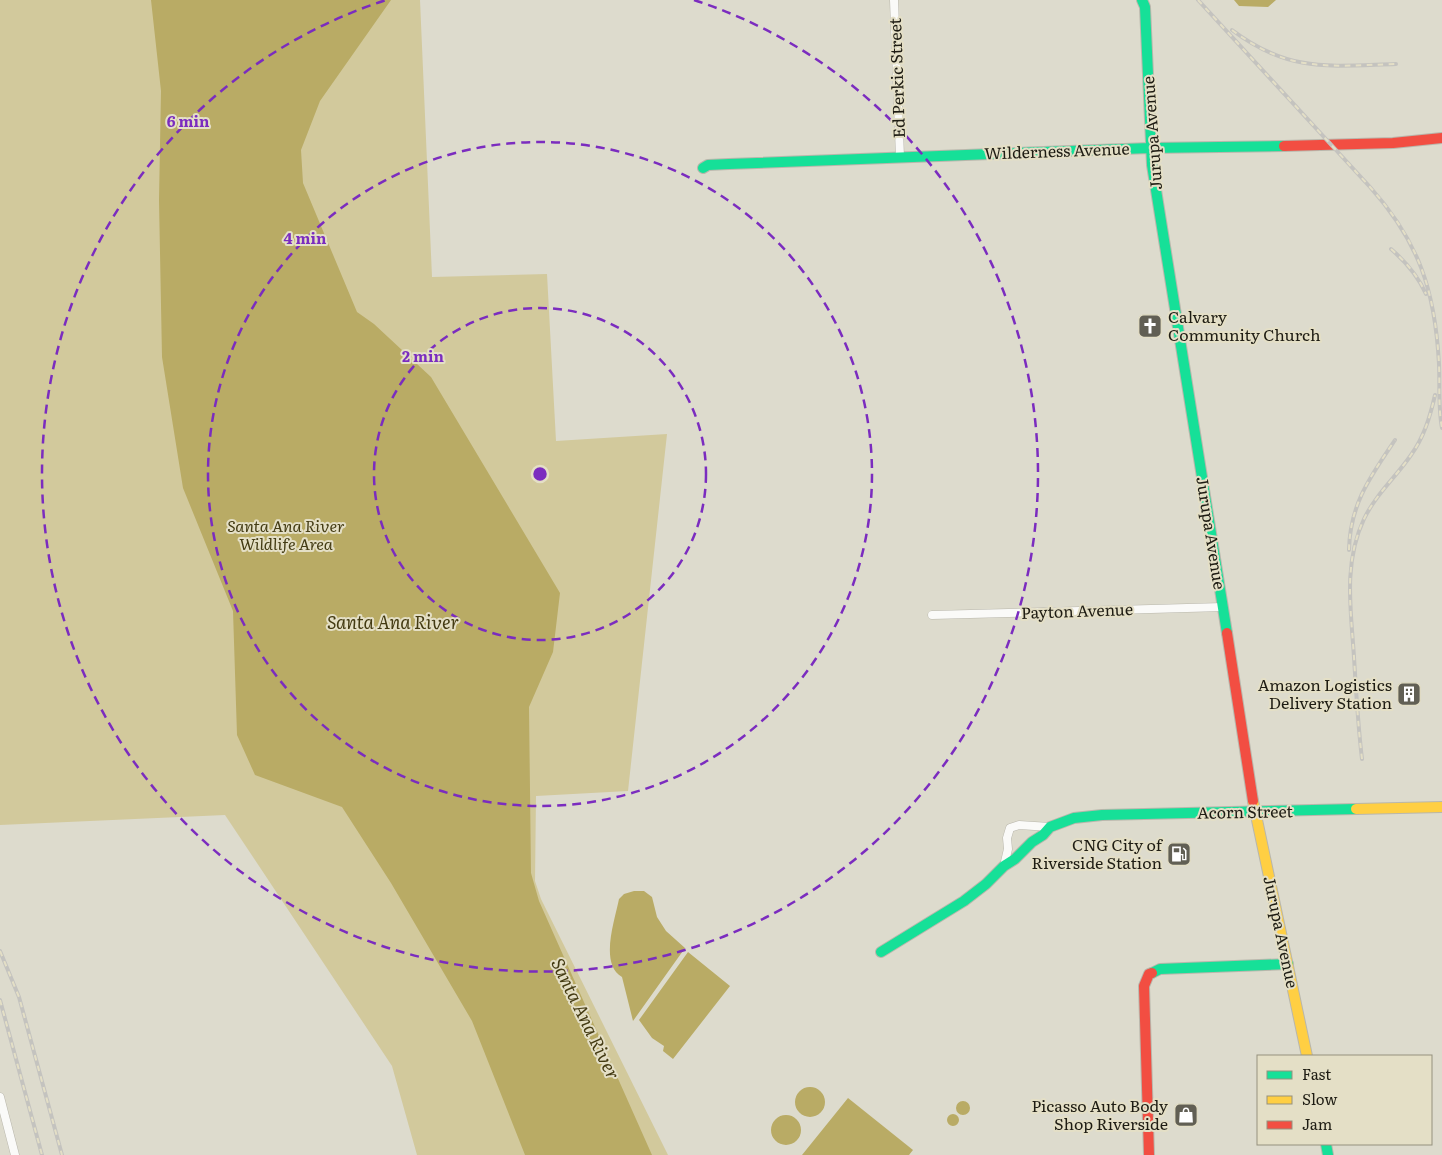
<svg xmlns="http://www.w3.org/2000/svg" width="1442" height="1155" font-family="Literata,serif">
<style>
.green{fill:#d2c99c}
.water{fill:#b9ab65}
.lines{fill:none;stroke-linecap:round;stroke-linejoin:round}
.street-casing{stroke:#b9b7ac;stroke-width:9}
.fast-casing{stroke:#b9b7ac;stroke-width:12}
.slow-casing{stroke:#b9b7ac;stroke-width:12}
.jam-casing{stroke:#b9b7ac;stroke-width:12}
.street{stroke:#fafaf8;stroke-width:8}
.fast{stroke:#16e098;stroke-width:10}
.slow{stroke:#ffcf43;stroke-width:10}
.jam{stroke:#f24e42;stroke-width:10}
.rail-casing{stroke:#c4c3bf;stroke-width:4}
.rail{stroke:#e4dfc6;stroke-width:2;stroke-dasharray:5.5;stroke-linecap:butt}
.ring{fill:none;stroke:#7b2cbf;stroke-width:2.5;stroke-dasharray:9 6}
.labels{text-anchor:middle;stroke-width:4;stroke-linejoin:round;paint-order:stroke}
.street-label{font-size:16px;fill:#1e1c13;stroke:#e4dfc6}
.poi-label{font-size:16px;fill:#1e1c13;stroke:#e4dfc6;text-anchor:end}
.park-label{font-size:16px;font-style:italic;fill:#443c14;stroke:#e4dfc6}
.water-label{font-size:18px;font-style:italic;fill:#433a12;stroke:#e4dfc6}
.centre{fill:#7b2cbf;stroke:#e4dfc6;stroke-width:2.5}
.ring-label{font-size:15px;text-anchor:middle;font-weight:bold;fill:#7b2cbf;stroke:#e4dfc6;stroke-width:4;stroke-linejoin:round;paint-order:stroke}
</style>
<rect width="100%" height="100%" fill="#dddbcd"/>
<path class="green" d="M0 0H420L432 277 547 274 556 441 667 434 628 791 536 796 535 881 541 899 668 1155H417L392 1066 225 815 0 825Z"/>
<path class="water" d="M151 0H391L320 101 301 150 303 183 357 312 374 324 431 377 560 593 553 652 529 707 531 873 539 901 652 1155H525L472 1021 391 883 342 807 255 775 237 735 233 611 183 488 162 357 159 200 161 91Z
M1234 0H1276L1268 7 1239 6Z
M634 891H644L652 897 657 917 666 931 685 948 633 1021 622 977C599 964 615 920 619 899L624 894Z
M688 952 730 986 673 1059 663 1051 664 1046 652 1038 639 1020Z
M795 1102a15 15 0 1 1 30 0a15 15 0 1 1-30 0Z
M848 1098 913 1150 909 1155H802Z
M956 1108a7 7 0 1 1 14 0a7 7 0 1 1-14 0Z
M947 1120a6 6 0 1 1 12 0a6 6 0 1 1-12 0Z
M771 1130a15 15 0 1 1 30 0a15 15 0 1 1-30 0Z"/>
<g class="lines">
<g class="street-casing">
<path id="street" d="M894 0 900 157
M932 615 1223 607
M1004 866 1008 849 1007 838 1010 828 1019 825 1050 827
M0 1097 15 1155"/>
</g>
<g class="fast-casing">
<path id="fast" d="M1142 0 1145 7 1152 165 1227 633
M703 168 708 165 729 164 1150 148 1284 146
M881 952 964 901 986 884 1004 866 1015 859 1032 842 1043 835 1050 827 1074 818 1102 815 1356 809
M1152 973 1160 969 1288 964
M1326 1144 1328 1155"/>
</g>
<g class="slow-casing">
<path id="slow" d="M1253 801 1307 1056
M1356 809 1442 807"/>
</g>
<g class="jam-casing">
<path id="jam" d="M1284 146 1393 143 1442 138
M1227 633 1253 801
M1149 1155 1144 986 1149 974 1152 973"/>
</g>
<use href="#street" class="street"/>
<use href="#fast" class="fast"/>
<use href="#slow" class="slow"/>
<use href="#jam" class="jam"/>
<g class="rail-casing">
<path id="rail" d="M1198 0 1370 187C1419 242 1435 290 1439 364 1440 385 1438 407 1442 428
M1232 30C1289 73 1329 66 1396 64
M1391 249C1406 262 1418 276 1426 294
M1349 550C1350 504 1370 477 1395 440
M1362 759C1358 726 1356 691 1354 657 1351 611 1343 563 1364 519 1376 494 1396 477 1411 455 1424 437 1430 417 1435 395
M0 951 19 997 62 1155
M0 1000 42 1155"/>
</g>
<use href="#rail" class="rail"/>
</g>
<g class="ring">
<circle cx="540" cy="474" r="166"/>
<circle cx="540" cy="474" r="332"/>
<path d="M694 0A498 498 0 1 1 386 0"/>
</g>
<defs>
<g id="church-square" transform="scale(1.25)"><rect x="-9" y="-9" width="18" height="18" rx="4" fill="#615f54" stroke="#e4dfc6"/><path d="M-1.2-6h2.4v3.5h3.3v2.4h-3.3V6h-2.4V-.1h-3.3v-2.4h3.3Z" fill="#fff"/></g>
<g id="building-square" transform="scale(1.25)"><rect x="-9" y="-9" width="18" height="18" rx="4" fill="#615f54" stroke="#e4dfc6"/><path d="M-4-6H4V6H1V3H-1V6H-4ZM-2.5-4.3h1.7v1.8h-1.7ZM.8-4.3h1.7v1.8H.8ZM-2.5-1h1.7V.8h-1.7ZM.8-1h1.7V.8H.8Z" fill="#fff"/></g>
<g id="fuel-square" transform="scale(1.25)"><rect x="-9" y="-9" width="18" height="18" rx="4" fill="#615f54" stroke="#e4dfc6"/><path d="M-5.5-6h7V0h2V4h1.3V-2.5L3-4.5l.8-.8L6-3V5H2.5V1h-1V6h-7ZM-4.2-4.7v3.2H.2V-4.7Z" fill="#fff"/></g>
<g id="shop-square" transform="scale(1.25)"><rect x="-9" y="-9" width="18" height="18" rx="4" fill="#615f54" stroke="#e4dfc6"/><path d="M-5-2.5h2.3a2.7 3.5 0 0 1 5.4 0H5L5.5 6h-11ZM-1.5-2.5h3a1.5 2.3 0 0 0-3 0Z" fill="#fff"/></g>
</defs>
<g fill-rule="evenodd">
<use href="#church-square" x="1150" y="326"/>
<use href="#building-square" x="1409" y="694"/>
<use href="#fuel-square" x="1179" y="854"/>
<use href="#shop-square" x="1186" y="1115"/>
</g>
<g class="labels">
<g class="street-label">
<text transform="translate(897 78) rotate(-92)" y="6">Ed Perkic Street</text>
<text transform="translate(1152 133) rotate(-94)" y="6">Jurupa Avenue</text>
<text transform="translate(1057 151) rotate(-2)" y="6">Wilderness Avenue</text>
<text transform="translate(1211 533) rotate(81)" y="6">Jurupa Avenue</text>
<text transform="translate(1077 611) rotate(-2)" y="6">Payton Avenue</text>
<text transform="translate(1245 812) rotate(-1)" y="6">Acorn Street</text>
<text transform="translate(1281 932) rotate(78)" y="6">Jurupa Avenue</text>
</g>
<g class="poi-label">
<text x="1168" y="323" text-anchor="start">Calvary<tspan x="1168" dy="18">Community Church</tspan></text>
<text x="1392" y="691">Amazon Logistics<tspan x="1392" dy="18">Delivery Station</tspan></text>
<text x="1162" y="851">CNG City of<tspan x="1162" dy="18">Riverside Station</tspan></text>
<text x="1168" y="1112">Picasso Auto Body<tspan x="1168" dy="18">Shop Riverside</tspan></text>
</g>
<g class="park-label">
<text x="286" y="532">Santa Ana River<tspan x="286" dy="18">Wildlife Area</tspan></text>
</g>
<g class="water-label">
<text x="393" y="629">Santa Ana River</text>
<text transform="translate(585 1019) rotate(64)" y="6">Santa Ana River</text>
</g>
</g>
<circle cx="540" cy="474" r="8" class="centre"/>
<g class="ring-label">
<text x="188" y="127">6 min</text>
<text x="305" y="244">4 min</text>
<text x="423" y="362">2 min</text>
</g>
<rect x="1257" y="1055" width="175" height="90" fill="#e4dfc6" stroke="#95917e"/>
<rect x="1267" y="1071" width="25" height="8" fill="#16e098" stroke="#95917e"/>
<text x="1302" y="1080" font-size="15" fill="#1e1c13">Fast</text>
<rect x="1267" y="1096" width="25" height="8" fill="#ffcf43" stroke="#95917e"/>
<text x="1302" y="1105" font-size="15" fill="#1e1c13">Slow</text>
<rect x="1267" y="1121" width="25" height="8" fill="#f24e42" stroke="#95917e"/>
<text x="1302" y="1130" font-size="15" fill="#1e1c13">Jam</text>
</svg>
